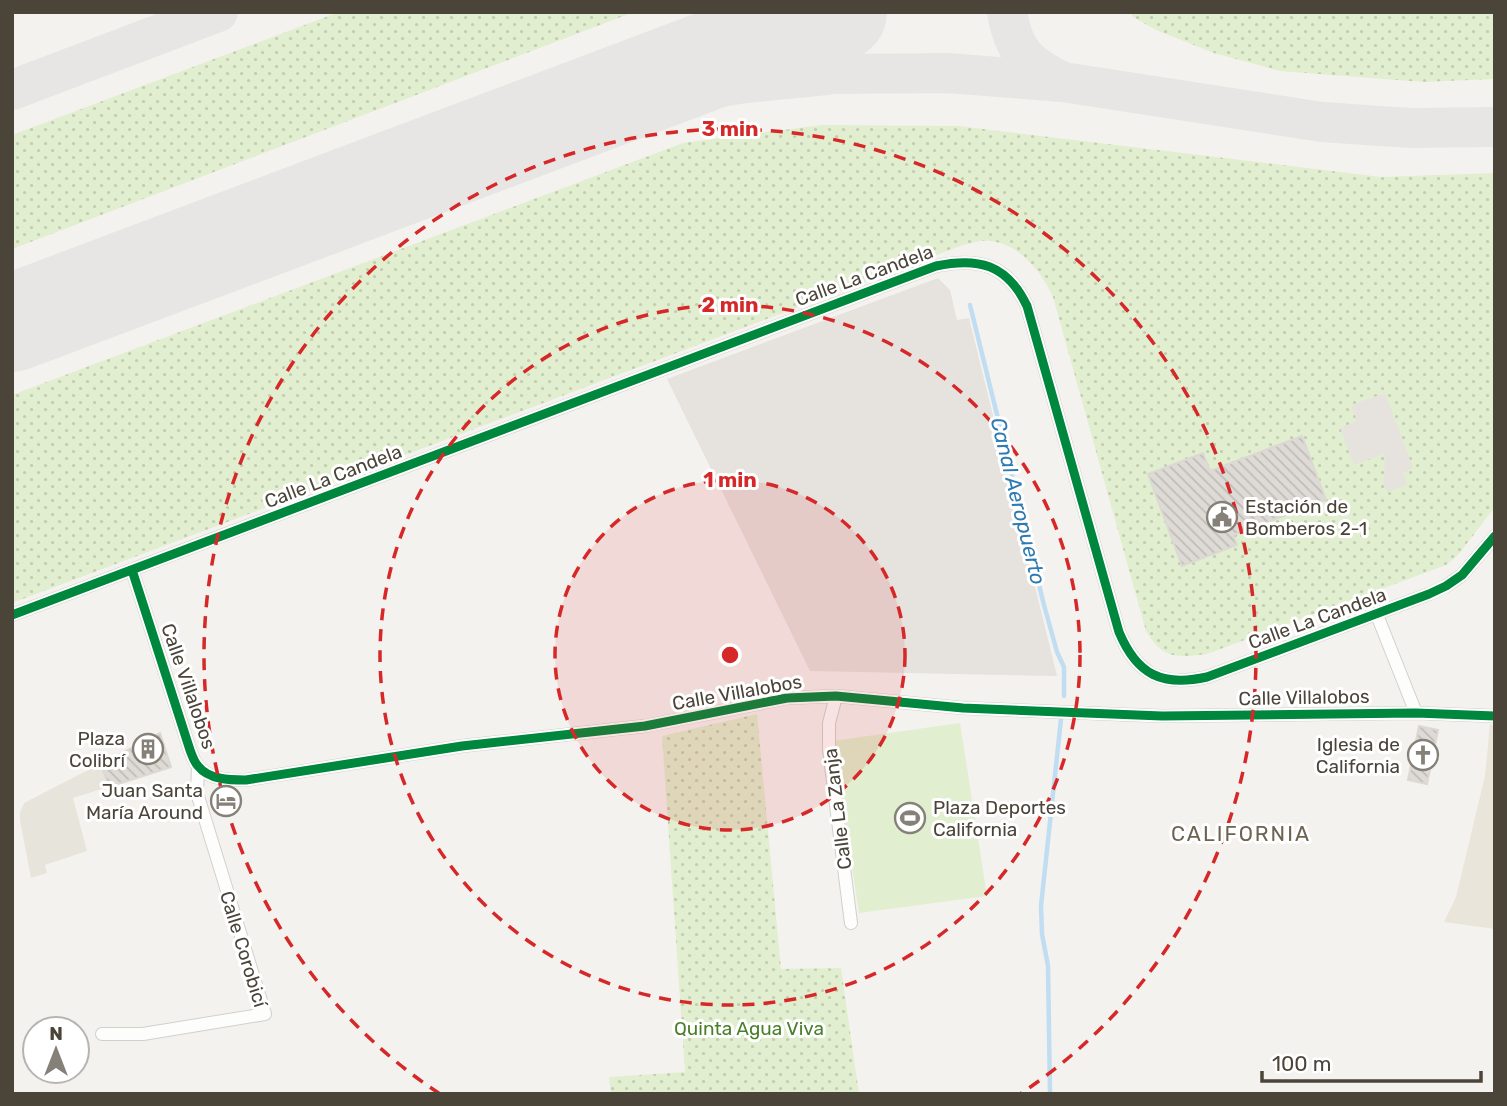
<svg xmlns="http://www.w3.org/2000/svg" width="1507" height="1106" font-family="Rubik,sans-serif">
<style>
.residential{fill:#e7e4dc}
.industrial{fill:#e6e2de}
.education{fill:#eae5da}
.grass{fill:url(#grass-dots)}
.pitch{fill:#e1eecf}
.parking{fill:#e6e3df}
.lines{fill:none;stroke-linecap:round;stroke-linejoin:round}
.stream{stroke:#c0ddf1;stroke-width:4.5}
.taxiway{stroke:#e8e6e4;stroke-width:40}
.runway{stroke:#e8e6e4;stroke-width:98}
.building{fill:url(#building-back-hatch);stroke:#dcd9d4;stroke-width:2}
.minor-casing{stroke:#d2d0cb;stroke-width:14}
.minor{stroke:#fdfdfc;stroke-width:12}
.cycleway-casing{stroke:#fff;stroke-width:13}
.cycleway{stroke:#00873e;stroke-width:9}
.ring{fill:none;stroke:#d62828;stroke-width:3.5;stroke-dasharray:12 9}
.labels{text-anchor:middle;stroke-width:6;stroke-linejoin:round;paint-order:stroke}
.street-label{font-size:19px;fill:#4b4439;stroke:#fff}
.poi-label{font-size:19px;fill:#4b4439;stroke:#fff;text-anchor:end}
.park-label{font-size:19px;fill:#4a7f2a;stroke:#fff}
.water-label{font-size:21px;font-style:italic;fill:#2e7ab2;stroke:#fff}
.neighbourhood-label{font-size:21px;letter-spacing:2px;fill:#6e6250;stroke:#fff}
.centre{fill:#d62828;stroke:#fff;stroke-width:3.5}
.ring-label{font-size:21px;text-anchor:middle;font-weight:bold;fill:#d62828;stroke:#fff;stroke-width:6;stroke-linejoin:round;paint-order:stroke}
</style>
<defs>
<pattern id="grass-dots" width="8" height="8" patternUnits="userSpaceOnUse" patternTransform="scale(1.75)"><rect width="8" height="8" fill="#e1eecf"/><path d="M2 2h.1M6 6h.1" fill="none" stroke="#c3cdb2" stroke-width="1.8" stroke-linecap="round"/></pattern>
<pattern id="building-back-hatch" width="6" height="6" patternUnits="userSpaceOnUse" patternTransform="scale(1.75)"><rect width="6" height="6" fill="#dedbd6"/><path d="M-1 5l2 2M0 0l6 6M5-1l2 2" fill="none" stroke="#c0bdb8"/></pattern>
</defs>
<rect width="100%" height="100%" fill="#f4f2ee"/>
<path class="residential" d="M160 733 171 767 73 798 87 851 45 865 47 873 31 878 20 820V813L24 803Z"/>
<path class="industrial" d="M938 278 950 290 957 320 969 318 1057 676 810 671 667 379Z"/>
<path class="education" d="M1490 724 1495 725V929L1444 922 1456 897 1485 776Z"/>
<path class="grass" d="M339 12H634L12 249V135Z
M1131 12H1495V79L1423 82 1280 71 1214 53 1156 30 1133 17Z
M822 125 958 126 1381 177 1495 173V507L1458 555 1446 565 1207 654C1176 658 1163 659 1146 631L1053 297C1040 269 1015 238 980 241 975 242 969 244 963 245L12 603V395L683 143Z
M757 714 781 969 841 968 859 1094H611L609 1077 685 1072 662 736Z"/>
<path class="pitch" d="M960 723 987 896 859 913 833 741Z"/>
<path class="parking" d="M1385 393 1413 468 1403 473 1407 485 1387 492 1383 482 1385 462 1383 454 1354 465 1340 428 1357 421 1351 405Z"/>
<g class="lines">
<path class="stream" d="M970 305 1044 605 1057 652 1064 667V696
M1050 1094 1048 966 1042 934 1041 906 1061 719"/>
<path class="taxiway" d="M761 12 770 37 781 49 795 62 815 71 837 74 947 73 1063 82 1322 122 1410 128 1495 127
M1007 12C1014 53 1027 64 1063 82
M688 68C711 49 722 40 733 12
M12 90 218 12
M543 122 687 92 746 83 827 75"/>
<path class="runway" d="M12 323 838 12"/>
</g>
<path class="building" d="M1302 436 1326 500 1233 535 1237 545 1182 566 1148 474 1203 453 1210 471Z
M1419 726 1438 730 1427 784 1408 780Z
M160 733 171 767 109 787 101 764Z"/>
<g class="lines">
<g class="minor-casing">
<path id="minor" d="M132 570 190 750C192 755 194 762 198 766 209 780 230 780 246 780L462 746 645 726 787 698 836 696 963 708 1162 716 1416 713 1495 716
M12 615 936 266C978 257 1007 264 1027 306L1119 632C1137 675 1162 687 1207 677L1429 594 1446 586 1462 575 1495 536
M1377 615 1416 713
M836 696 829 723V750L851 923
M102 1034H143L265 1014 197 793 198 766"/>
</g>
<use href="#minor" class="minor"/>
<g class="cycleway-casing">
<path id="cycleway" d="M132 570 190 750C192 755 194 762 198 766 209 780 230 780 246 780L462 746 645 726 787 698 836 696 963 708 1162 716 1416 713 1495 716
M12 615 936 266C978 257 1007 264 1027 306L1119 632C1137 675 1162 687 1207 677L1429 594 1446 586 1462 575 1495 536"/>
</g>
<use href="#cycleway" class="cycleway"/>
</g>
<circle cx="730" cy="655" r="175" fill="#d62828" fill-opacity=".12"/>
<g class="ring">
<circle cx="730" cy="655" r="175"/>
<circle cx="730" cy="655" r="350"/>
<path d="M440 1094A526 526 0 1 1 1020 1094"/>
</g>
<defs>
<g id="civic-ring" transform="scale(1.575)"><circle r="9.5" fill="#fff" stroke="#868178" stroke-width="1.5"/><path d="M-.6-6.5H3V-4.5H.6V-3L4-1V1h2V6H-6V1h2V-1L-.6-3ZM-1.2 2.5V6h2.4V2.5Z" fill="#868178"/></g>
<g id="building-ring" transform="scale(1.575)"><circle r="9.5" fill="#fff" stroke="#868178" stroke-width="1.5"/><path d="M-4-6H4V6H1V3H-1V6H-4ZM-2.5-4.3h1.7v1.8h-1.7ZM.8-4.3h1.7v1.8H.8ZM-2.5-1h1.7V.8h-1.7ZM.8-1h1.7V.8H.8Z" fill="#868178"/></g>
<g id="church-ring" transform="scale(1.575)"><circle r="9.5" fill="#fff" stroke="#868178" stroke-width="1.5"/><path d="M-1.2-6h2.4v3.5h3.3v2.4h-3.3V6h-2.4V-.1h-3.3v-2.4h3.3Z" fill="#868178"/></g>
<g id="hotel-ring" transform="scale(1.575)"><circle r="9.5" fill="#fff" stroke="#868178" stroke-width="1.5"/><path d="M-6-4.5h1.5V1H6V5H4.5V3h-9V5H-6ZM-4 0a1.8 1.8 0 1 1 3.6 0ZM.5 0V-2.5h3Q6-2.5 6 0Z" fill="#868178"/></g>
<g id="stadium-ring" transform="scale(1.575)"><circle r="9.5" fill="#fff" stroke="#868178" stroke-width="1.5"/><path d="M0-5a6.5 5 0 1 0 0 10a6.5 5 0 1 0 0-10ZM-3.5-1.8h7v3.6h-7Z" fill="#868178"/></g>
</defs>
<g fill-rule="evenodd">
<use href="#civic-ring" x="1222" y="517"/>
<use href="#building-ring" x="148" y="749"/>
<use href="#church-ring" x="1423" y="755"/>
<use href="#hotel-ring" x="226" y="801"/>
<use href="#stadium-ring" x="910" y="818"/>
</g>
<g class="labels">
<g class="street-label">
<text transform="translate(864 275) rotate(-20)" y="7">Calle La Candela</text>
<text transform="translate(333 476) rotate(-21)" y="7">Calle La Candela</text>
<text transform="translate(1317 618) rotate(-20)" y="7">Calle La Candela</text>
<text transform="translate(189 686) rotate(71)" y="7">Calle Villalobos</text>
<text transform="translate(737 692) rotate(-10)" y="7">Calle Villalobos</text>
<text transform="translate(1304 697) rotate(-1)" y="7">Calle Villalobos</text>
<text transform="translate(837 809) rotate(-97)" y="7">Calle La Zanja</text>
<text transform="translate(244 949) rotate(73)" y="7">Calle Corobicí</text>
</g>
<g class="poi-label">
<text x="1245" y="513" text-anchor="start">Estación de<tspan x="1245" dy="22">Bomberos 2-1</tspan></text>
<text x="125" y="745">Plaza<tspan x="125" dy="22">Colibrí</tspan></text>
<text x="1400" y="751">Iglesia de<tspan x="1400" dy="22">California</tspan></text>
<text x="203" y="797">Juan Santa<tspan x="203" dy="22">María Around</tspan></text>
<text x="933" y="814" text-anchor="start">Plaza Deportes<tspan x="933" dy="22">California</tspan></text>
</g>
<g class="park-label">
<text x="749" y="1035">Quinta Agua Viva</text>
</g>
<g class="water-label">
<text transform="translate(1018 501) rotate(76)" y="7">Canal Aeropuerto</text>
</g>
<g class="neighbourhood-label">
<text x="1241" y="841">CALIFORNIA</text>
</g>
</g>
<circle cx="730" cy="655" r="10" class="centre"/>
<g class="ring-label">
<text x="730" y="136">3 min</text>
<text x="730" y="312">2 min</text>
<text x="730" y="487">1 min</text>
</g>
<rect width="1507" height="1106" fill="none" stroke="#4b4439" stroke-width="28"/>
<g transform="translate(56 1050)"><circle r="33" fill="#ffffff" stroke="#b7b4b0" stroke-width="2"/>
<path d="M0-5L12 26L0 18L-12 26Z" fill="#868178"/>
<text y="-10" font-size="19" font-weight="bold" text-anchor="middle" fill="#4b4439">N</text>
</g>
<path d="M1262 1071v10h219v-10" fill="none" stroke="#4b4439" stroke-width="3.5"/>
<text x="1272" y="1071" font-size="21" fill="#4b4439" stroke="#ffffff" stroke-width="5" paint-order="stroke">100 m</text>
</svg>
